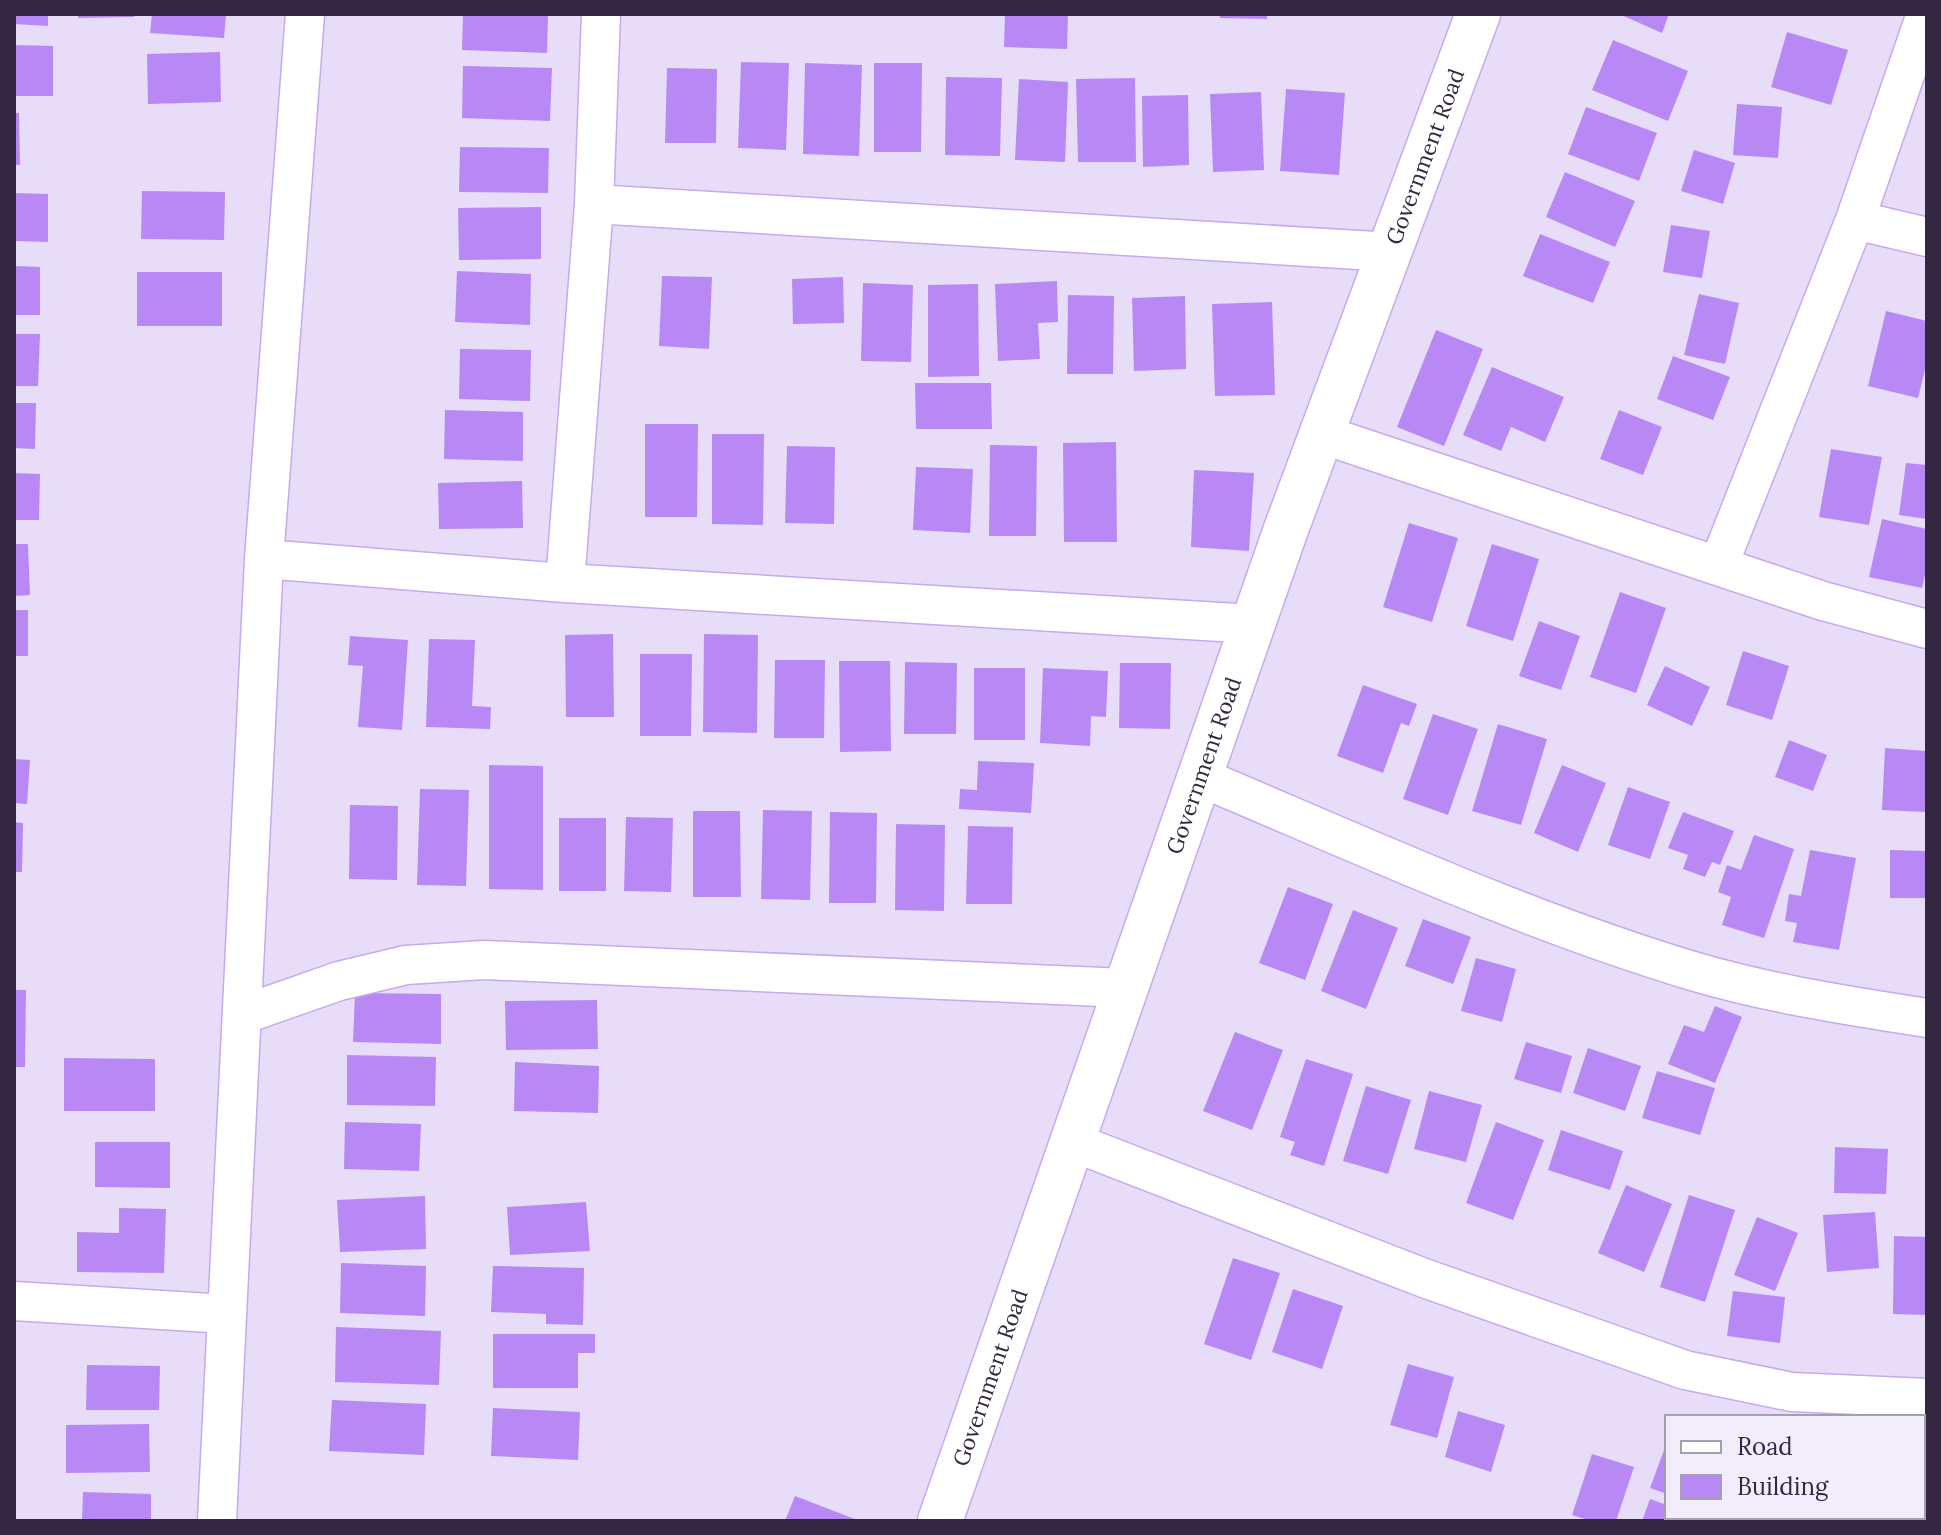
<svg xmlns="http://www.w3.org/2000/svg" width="1941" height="1535" font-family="Lora,serif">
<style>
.building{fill:#b889f4}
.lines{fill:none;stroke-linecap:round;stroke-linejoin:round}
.minor-casing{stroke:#c6aaef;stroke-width:41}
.tertiary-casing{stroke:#c6aaef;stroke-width:47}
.minor{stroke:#fff;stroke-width:38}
.tertiary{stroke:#fff;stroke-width:44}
.labels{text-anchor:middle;stroke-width:8;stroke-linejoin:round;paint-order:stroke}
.street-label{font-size:22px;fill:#332742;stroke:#f2edfb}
</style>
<rect width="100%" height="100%" fill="#e7ddf9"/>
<path class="building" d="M14 14H48V26L14 24Z
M78 14H134V17L78 18Z
M152 14H226L224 38 150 33Z
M463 14H548L547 53 462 50Z
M1005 14H1068L1067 49 1004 47Z
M1220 14H1267V19L1220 18Z
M1619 14H1669L1662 33Z
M1787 32 1848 50 1831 105 1771 87Z
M1613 40 1688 71 1668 121 1592 90Z
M14 45 53 46V96H14Z
M220 52 221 102 148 104 147 54Z
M741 62 789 63 786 150 738 148Z
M805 63 862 65 859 156 803 154Z
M874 63H922L921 152H874Z
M463 66 552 68 550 121 462 118Z
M667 68 717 69 716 143H665Z
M946 77 1002 78 1000 156 945 155Z
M1135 78 1136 162H1078L1076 79Z
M1019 79 1068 82 1065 162 1015 160Z
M1286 89 1345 93 1339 175 1280 171Z
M1261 92 1264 170 1213 172 1210 94Z
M1188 95 1189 165 1143 167 1142 96Z
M1737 104 1782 107 1778 158 1733 155Z
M1586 107 1657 133 1639 181 1568 154Z
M14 113H19L20 165H14Z
M460 147 549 148 548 193 459 192Z
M1694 150 1735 163 1723 204 1681 191Z
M1565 172 1635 201 1615 247 1546 217Z
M142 191 225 192 224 240 141 239Z
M14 193 48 194V242L14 241Z
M541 207V259L459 260 458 208Z
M1671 225 1710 231 1702 278 1663 272Z
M1540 234 1610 262 1593 303 1523 276Z
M14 266 40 267V315H14Z
M457 271 531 274 530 325 455 322Z
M137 272H222V326H137Z
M662 276 712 277 709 349 659 346Z
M843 277 844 323 793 324 792 279Z
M1057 281 1058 322 1038 323 1040 359 998 361 995 284Z
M863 283 913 285 911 362 861 361Z
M978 284 979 376 928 377V285Z
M1699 294 1739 303 1725 364 1684 355Z
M1068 295 1114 296 1113 374H1067Z
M1185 296 1186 369 1134 371 1132 298Z
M1272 302 1275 395 1215 396 1212 304Z
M1886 311 1927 321V362L1918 398 1868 386Z
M1436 330 1483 349 1444 446 1397 427Z
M14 334H40L38 386H14Z
M460 349 531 350 530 401 459 399Z
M1673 356 1730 377 1713 420 1657 399Z
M1492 367 1564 397 1545 442 1511 427 1501 451 1463 435Z
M915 383H991L992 429H916Z
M14 403H36L35 449 14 448Z
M445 410 523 412V461L444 459Z
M1619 410 1662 427 1643 475 1600 459Z
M645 424H698L697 517H645Z
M712 434H764L763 525 712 524Z
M1116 442 1117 542H1064L1063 443Z
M990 445 1037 446 1036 536H989Z
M787 446 835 447 834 524 785 523Z
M1831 449 1882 457 1869 525 1819 517Z
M1906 463 1927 465V519L1899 515Z
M916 467 973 469 970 533 913 530Z
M1194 470 1254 473 1249 551 1191 547Z
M14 473 40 474 39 520H14Z
M522 481 523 528 439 529 438 483Z
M1882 519 1927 529V567L1922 588 1869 577Z
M1409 523 1458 538 1432 622 1383 607Z
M14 544H28L30 595 14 596Z
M1492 544 1539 559 1513 641 1466 626Z
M1620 592 1666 608 1636 693 1590 677Z
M14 610H28V656H14Z
M1539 621 1580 636 1561 690 1519 676Z
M613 634 614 717H566L565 635Z
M704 634 758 635 757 733 703 732Z
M350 636 408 640 402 730 358 727 363 666 348 665Z
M429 639 475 640 472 706 491 707 490 729 426 727Z
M1743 651 1789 666 1772 720 1726 705Z
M640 654H692L691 736H640Z
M775 660H825L824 738H774Z
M839 661H890L891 751 840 752Z
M905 662 957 663 956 734H904Z
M1120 663H1171L1170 729 1119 728Z
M1665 666 1710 687 1692 726 1647 705Z
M974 668H1025V740H974Z
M1043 668 1108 671 1106 717 1091 716 1090 746 1040 743Z
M1363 685 1417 704 1409 726 1401 723 1383 773 1337 756Z
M1433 714 1478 729 1448 815 1403 799Z
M1498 724 1547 739 1521 825 1472 811Z
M1789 740 1827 755 1813 791 1775 777Z
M1885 748 1927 751V812L1882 810Z
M14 759 30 760 27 804 14 803Z
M978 761 1034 763 1031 813 959 809 960 789 977 790Z
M489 765 543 766V890L489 889Z
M1562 765 1606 783 1578 852 1534 833Z
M1628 787 1670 802 1650 859 1608 845Z
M420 789 469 790 466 886 417 885Z
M350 805 398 806 397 880 349 879Z
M763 810 812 811 810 900 761 899Z
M693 811H740L741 897H693Z
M830 812 877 813 876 903H829Z
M1683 812 1734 831 1720 865 1712 862 1705 877 1683 869 1688 855 1668 848Z
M626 817 673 818 671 892 624 891Z
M559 818H606V891H559Z
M14 822 23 823 22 872H14Z
M896 824 945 825 944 911 895 910Z
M968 826 1013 827 1012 904H966Z
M1754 835 1794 849 1764 938 1722 925 1731 897 1718 892 1727 865 1741 870Z
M1810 850 1856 858 1839 950 1793 942 1797 923 1785 921 1789 894 1801 896Z
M1890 850 1927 851V898H1890Z
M1288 887 1333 904 1305 980 1259 963Z
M1353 910 1398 928 1366 1009 1321 991Z
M1423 919 1471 937 1453 984 1405 966Z
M1476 958 1516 969 1502 1022 1461 1011Z
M14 990H26L25 1067H14Z
M355 993 441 994V1044L353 1042Z
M597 1000 598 1049 506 1050 505 1001Z
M1715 1006 1742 1017 1715 1083 1668 1064 1684 1025 1704 1032Z
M1235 1032 1283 1050 1252 1130 1203 1111Z
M1526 1042 1572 1056 1561 1093 1514 1079Z
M1588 1048 1641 1066 1625 1111 1573 1093Z
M347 1055 436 1057 435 1106 347 1105Z
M64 1058 155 1059V1111H64Z
M1306 1059 1353 1074 1324 1166 1290 1155 1295 1142 1280 1137Z
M515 1062 599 1066 598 1113 514 1111Z
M1657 1071 1715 1088 1700 1135 1642 1118Z
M1366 1086 1411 1100 1388 1174 1343 1161Z
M1429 1091 1482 1105 1466 1162 1414 1149Z
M345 1122 421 1124 419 1171 344 1169Z
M1496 1122 1544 1140 1513 1220 1466 1203Z
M1561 1130 1623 1151 1610 1190 1548 1170Z
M95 1142H170V1188L95 1187Z
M1835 1147 1888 1149 1886 1194 1834 1193Z
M1626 1185 1672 1204 1644 1272 1598 1253Z
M1689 1195 1735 1210 1705 1302 1660 1287Z
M425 1196 426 1249 340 1252 337 1200Z
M586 1202 590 1251 510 1255 507 1207Z
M119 1208 166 1209 164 1273 77 1272V1232L119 1233Z
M1875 1212 1879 1268 1827 1272 1823 1215Z
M1757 1217 1798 1233 1775 1291 1734 1275Z
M1894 1236 1927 1237V1315L1893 1314Z
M1233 1258 1280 1273 1251 1360 1204 1344Z
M341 1263 426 1266 425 1316 340 1313Z
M493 1266 584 1268 583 1325 546 1324V1314L491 1312Z
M1293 1289 1343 1306 1322 1369 1272 1352Z
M1733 1291 1785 1297 1780 1343 1727 1336Z
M336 1327 441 1331 439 1385 335 1382Z
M493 1334H595V1353H578V1388H493Z
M1408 1364 1454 1377 1437 1438 1390 1425Z
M87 1365 160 1366 159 1410H86Z
M332 1400 426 1404 424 1455 329 1451Z
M493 1408 580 1412 578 1460 491 1456Z
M1458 1411 1505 1425 1491 1472 1445 1457Z
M149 1424 150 1472 66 1473V1425Z
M1667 1442V1494L1650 1488Z
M1592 1454 1634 1467 1616 1521H1591L1572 1515Z
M83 1492 151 1494V1521H82Z
M795 1496 860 1521H785Z
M1650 1499 1667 1505V1517H1698L1697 1521H1642Z
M1846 1517H1896V1521H1845Z"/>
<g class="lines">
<g class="minor-casing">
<path id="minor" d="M601 14 594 204 565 583 1254 624
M594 204 1392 252
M1855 220 1927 237
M1324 435 1823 601 1927 629
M264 559 565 583
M1719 564 1855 220 1926 14
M1200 777C1363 846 1526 921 1696 972 1771 994 1850 1006 1927 1018
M242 1015 339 981 406 965 484 960 1125 988
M1070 1141 1424 1278 1685 1370 1792 1392 1927 1398
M14 1301 227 1314
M217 1521 264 559 305 14"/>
</g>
<g class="tertiary-casing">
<g id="tertiary">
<path id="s1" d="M940 1521 1285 532 1478 14"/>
</g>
</g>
<use href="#minor" class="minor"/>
<use href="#tertiary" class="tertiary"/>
</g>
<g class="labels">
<g class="street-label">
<text dy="8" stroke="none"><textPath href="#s1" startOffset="1448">Government Road</textPath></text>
<text dy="8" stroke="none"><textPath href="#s1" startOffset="800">Government Road</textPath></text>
<text dy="8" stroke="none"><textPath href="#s1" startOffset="152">Government Road</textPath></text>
</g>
</g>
<rect width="1941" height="1535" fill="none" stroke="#332742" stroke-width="32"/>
<rect x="1665" y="1415" width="260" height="104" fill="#f2edfb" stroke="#a69eb1" stroke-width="2"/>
<rect x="1681" y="1441" width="40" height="12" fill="#ffffff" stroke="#a69eb1" stroke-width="2"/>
<text x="1737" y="1455" font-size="24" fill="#332742">Road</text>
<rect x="1681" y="1475" width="40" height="24" fill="#b889f4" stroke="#a69eb1" stroke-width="2"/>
<text x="1737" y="1495" font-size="24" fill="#332742">Building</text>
</svg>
